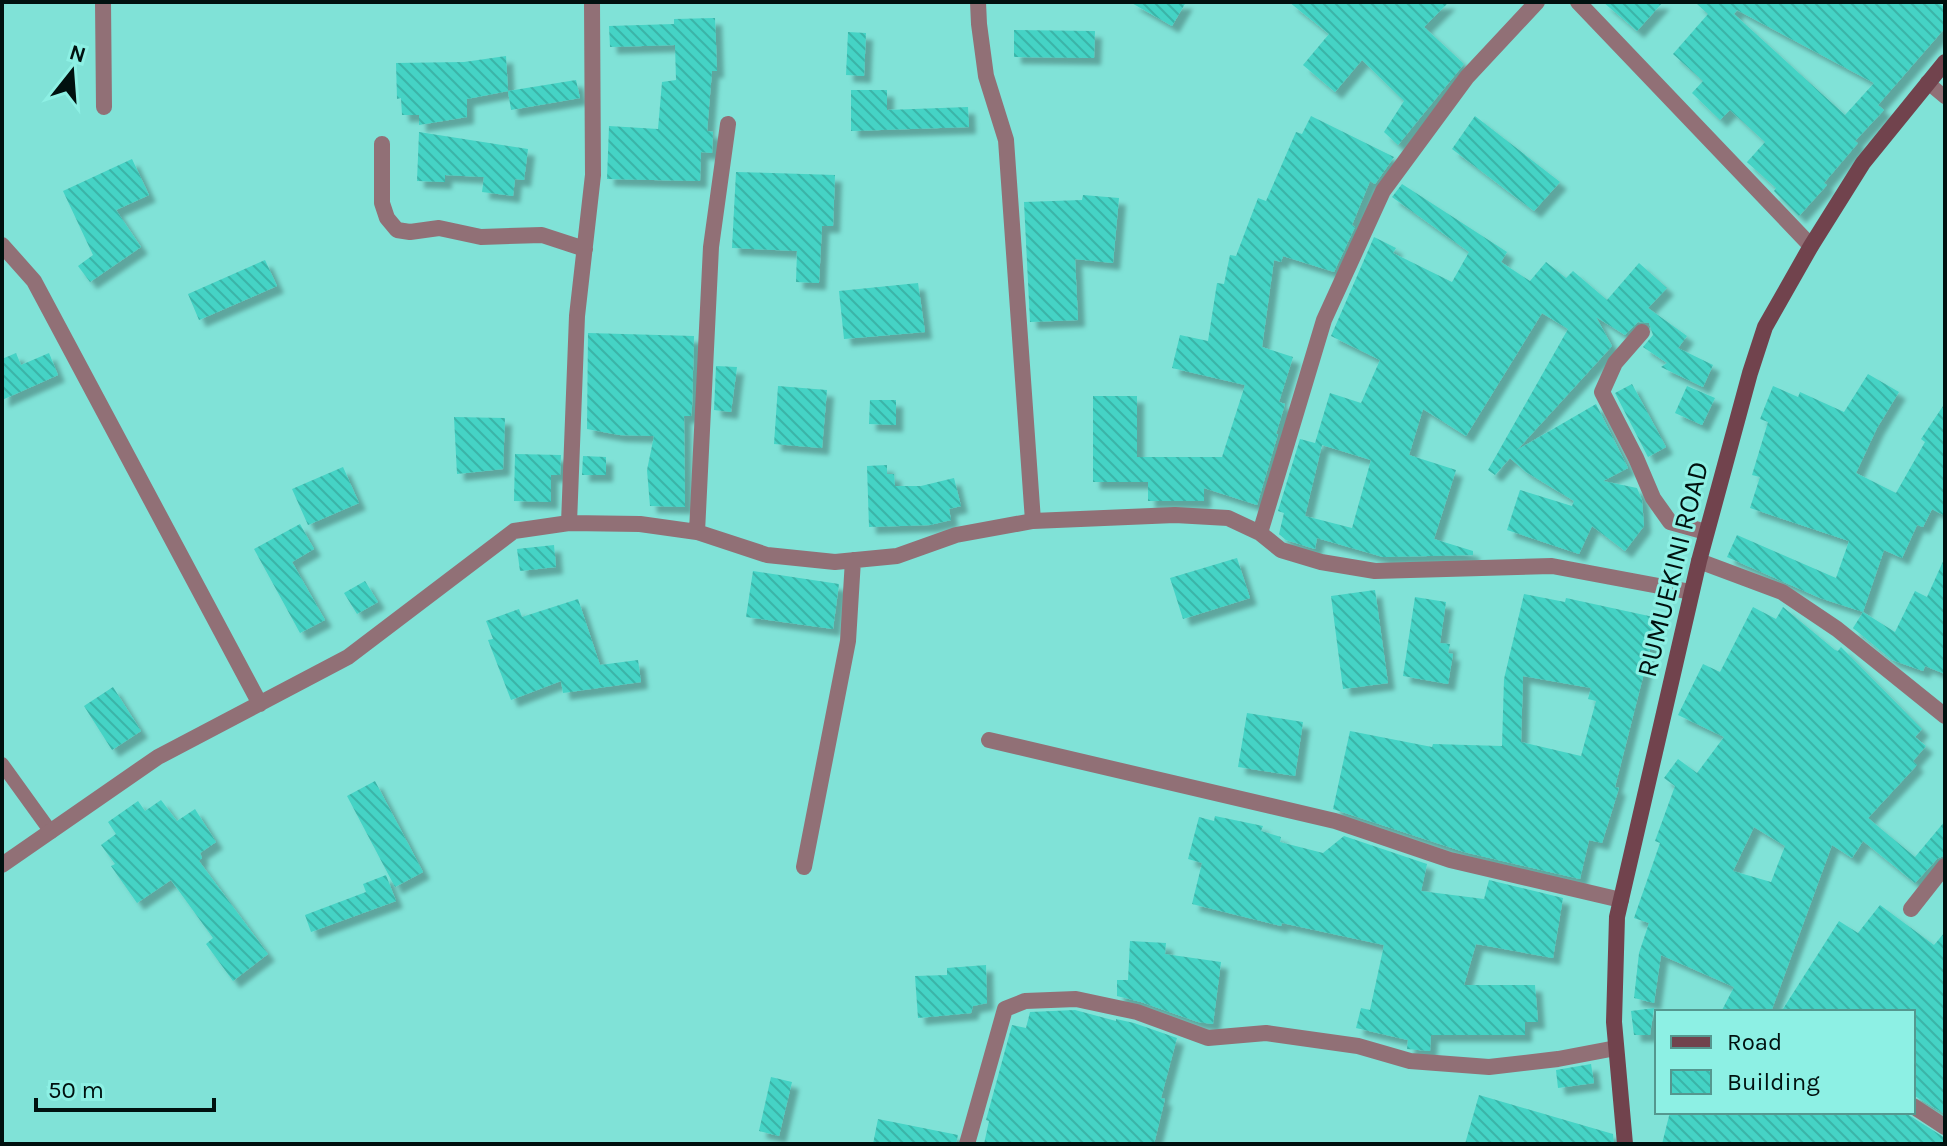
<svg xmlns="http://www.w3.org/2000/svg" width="1947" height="1146" font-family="Karla,sans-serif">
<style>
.building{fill:url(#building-back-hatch);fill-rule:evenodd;filter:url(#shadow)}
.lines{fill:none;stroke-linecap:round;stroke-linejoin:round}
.lane{stroke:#917076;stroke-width:14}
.street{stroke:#917076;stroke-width:16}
.secondary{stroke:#71434d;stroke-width:16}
.labels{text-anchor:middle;stroke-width:6;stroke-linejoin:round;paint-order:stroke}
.street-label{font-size:28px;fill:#00110f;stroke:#8df0e4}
</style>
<defs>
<pattern id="building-back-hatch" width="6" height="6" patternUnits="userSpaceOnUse" patternTransform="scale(2)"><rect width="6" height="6" fill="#44d3c5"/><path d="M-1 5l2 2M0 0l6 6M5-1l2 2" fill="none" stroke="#3ab4a8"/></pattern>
<filter id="shadow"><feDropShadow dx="7" dy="7" stdDeviation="2" flood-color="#0004"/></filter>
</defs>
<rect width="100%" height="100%" fill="#80e2d7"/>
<path class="building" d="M1130 2H1186L1172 26Z
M1289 2H1449L1424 27 1464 64 1398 145 1384 132 1404 101 1362 60 1335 92 1303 65 1329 34Z
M1603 2H1663L1637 31Z
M1695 2H1937L1945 8V28L1878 105 1884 110 1855 141 1858 143 1824 183 1827 185 1799 216 1774 191 1776 188 1747 162 1765 142 1730 110 1720 120 1692 93 1703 81 1673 54 1708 14ZM1737 10 1874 83 1845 115 1734 14Z
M715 18 717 71H712L707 131 713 132 712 153 701 152 700 181 607 179 609 126 658 129 662 82 676 80 675 45 610 47 609 26 674 24V19Z
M1014 30 1095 31 1094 58 1014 57Z
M848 32 866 33 864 76 846 75Z
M506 56 508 91 467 99V117L419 125V115H402L401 98 397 99 396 63 464 62Z
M576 80 580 98 511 110 508 91Z
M851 90H887V110L968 107 969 127 851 131Z
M1311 116 1394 157 1375 184 1370 181 1352 225 1355 227 1334 272 1283 256 1281 262 1274 260 1262 347 1293 357 1279 402 1285 404 1276 434H1278L1257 505 1204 488V501H1148V482H1093V396H1137V457H1222L1245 385 1172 368 1180 335 1208 341 1217 283 1224 284 1230 255 1236 256 1258 198 1266 201 1296 132 1302 134Z
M1475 116 1560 182 1534 211 1452 149Z
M419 132 528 149 524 180 515 179 513 196 482 192 484 177 445 175V182L417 181Z
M132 159 149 195 116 210 141 247 90 282 78 266 93 255 63 191Z
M736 172 835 175 833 226H822L819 283 796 282 797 251 732 248Z
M1402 184 1507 252 1501 262 1530 281 1546 262 1566 278 1573 271 1607 300 1639 263 1667 288 1648 308 1687 336 1678 348 1713 365 1703 387 1661 367 1667 363 1643 347 1653 335 1649 323 1638 322 1625 335 1596 317 1612 346 1517 450 1596 404 1628 468 1603 481 1637 488 1642 500 1644 526 1625 551 1592 526 1579 554 1507 530 1520 490 1572 506 1574 501 1526 472 1510 458 1495 475 1488 470 1568 329 1542 313 1466 436 1423 409 1409 455 1456 470 1434 539 1473 551V555L1383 557 1317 538 1315 549 1286 540 1279 534 1284 513 1278 511 1300 439 1315 443 1330 393 1361 403 1380 360 1331 336 1374 237 1396 248 1393 253 1452 282 1469 252 1392 197ZM1322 445 1371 460 1352 528 1305 516Z
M1083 195 1119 198 1113 263 1075 259 1078 320 1030 322 1024 202 1082 200Z
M265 260 277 286 199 320 188 294Z
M918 283 925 332 844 339 839 291Z
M588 333 694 336 692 407 691 416H684L685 507 650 506 647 470 654 436 619 435 587 429Z
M16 353 21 365 49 353 58 375 2 400V359Z
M716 366 737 367 731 412 714 410Z
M1868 374 1899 392 1877 428 1856 473 1896 493 1925 442 1921 439 1945 403V516L1932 509 1923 527 1917 525 1902 558 1884 550 1863 612 1820 598 1727 557 1737 535 1836 578 1849 541 1750 508 1760 477 1752 475 1768 422 1760 419 1773 386 1798 397 1800 392 1844 412Z
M1632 384 1666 447 1648 457 1615 393Z
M778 386 827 390 822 448 774 444Z
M1687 386 1715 398 1702 425 1675 413Z
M870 400H896V425L869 424Z
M454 417 505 418 503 469 457 474Z
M515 454 561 455 560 475H551V502L514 501Z
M583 456 606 457V475H582Z
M887 465V474H894L895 486H921L954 478 961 506 949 509 951 520 930 525 869 527 867 466Z
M343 467 359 503 308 525 292 489Z
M300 524 314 549 292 562 325 620 300 633 254 549Z
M554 545 556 567 520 571 517 549Z
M1945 557V674L1925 666 1923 671 1892 660 1853 628 1863 612 1895 632 1915 591 1927 597Z
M1237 558 1250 598 1183 619 1170 578Z
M753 571 839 584 833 629 746 617Z
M365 581 378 602 357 614 344 593Z
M1375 590 1388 683 1343 689 1331 596Z
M1524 594 1565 602 1566 598 1658 618 1615 787 1619 788 1602 843 1589 840 1580 879 1464 852 1333 809 1350 731 1432 747 1433 744 1502 746 1504 679ZM1523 676 1591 688 1588 699 1596 701 1581 756 1521 742Z
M1415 597 1446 602 1440 643 1450 644 1448 653 1453 654 1448 684 1403 676Z
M578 599 600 665 638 660 641 682 563 693 561 681 511 700 488 640 493 639 486 621 519 609 522 617Z
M1753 607 1776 619 1783 607 1835 650 1838 651 1841 647 1922 729 1915 737 1926 746 1913 761 1917 765 1868 818 1915 857 1945 821V855L1937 859 1915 883 1863 841 1852 858 1832 845 1771 1012H1721L1734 987 1661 955 1654 1003 1634 998 1639 953 1649 923 1634 918 1660 843 1655 841 1675 786 1664 778 1678 759 1697 773 1724 737 1678 715 1703 664 1720 672ZM1754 827 1785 846 1771 882 1733 871Z
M113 687 141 731 112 750 84 706Z
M1247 713 1303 722 1295 776 1238 767Z
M375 781 423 872 395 887 347 796Z
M161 800 177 821 195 809 216 842 200 853 202 858 199 861 268 954 233 981 206 944 213 938 171 880 137 903 111 866 115 864 101 845 116 834 108 822 138 801 145 811Z
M1215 816 1263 826 1261 831 1281 837 1280 842 1323 853 1344 836 1427 864 1421 891 1484 899 1489 880 1563 898 1553 958 1476 944 1464 985H1535L1538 1022H1525V1035H1431L1430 1051 1407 1049 1408 1040 1356 1028 1361 1008 1370 1010 1384 945 1282 923 1281 926 1192 904 1202 863 1188 859 1199 817 1214 821Z
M386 875 396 901 311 932 305 915 366 892 363 884Z
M1880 905 1934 945 1945 932V1114L1913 1095V1012H1781L1839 921 1858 933Z
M1130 941 1166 943 1165 954 1221 962 1213 1024 1198 1022 1141 1002 1117 996V980H1128Z
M986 965 987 1003 973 1006 971 1013 918 1018 915 976 947 975V968Z
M1654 1008 1650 1035H1634L1631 1011Z
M1075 1010 1116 1021V1019L1134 1023 1177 1038 1161 1098 1165 1099 1154 1144H984L989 1121 986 1120 1012 1025 1026 1028 1030 1012Z
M1591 1064 1594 1083 1558 1088 1556 1070Z
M771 1077 792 1082 779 1136 759 1131Z
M1479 1095 1613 1134 1614 1144H1465Z
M1670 1112H1904L1945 1138V1144H1662Z
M878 1119 958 1135 956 1144H873Z"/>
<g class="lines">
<path class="lane" d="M1927 82 1945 97
M2 764 51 832"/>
<path class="street" d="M103 2 104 107
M978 2 979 24 986 76 1006 140 1033 521
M1578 2 1811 246
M382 144V203L387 218 397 230 410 232 439 228 481 237 542 235 585 249
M2 245 34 281 260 704
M1642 332 1615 363 1602 392 1636 458 1653 498 1670 522 1706 532
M569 523 577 316 593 175 592 2
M697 532 711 247 728 124
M1260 533 1324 320 1383 191 1467 77 1537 2
M1699 561 1782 592 1837 629 1945 716
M989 740 1335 821 1450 860 1621 900
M2 865 158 757 348 657 514 531 569 523 640 524 697 532 767 555 835 562 897 556 956 535 1033 521 1175 515 1228 518 1260 533 1281 550 1321 562 1375 571 1552 566 1691 592
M804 867 848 641 853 560
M1911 909 1945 866
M1913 1106 1945 1127
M967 1144 1005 1009 1025 1001 1076 999 1137 1012 1208 1038 1266 1033 1358 1046 1410 1061 1489 1067 1558 1059 1616 1048"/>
<path class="secondary" d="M1625 1144 1614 1022 1617 917 1699 561 1750 373 1765 327 1811 246 1863 163 1945 62"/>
</g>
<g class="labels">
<g class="street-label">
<text transform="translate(1672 569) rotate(-76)" y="10">RUMUEKINI ROAD</text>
</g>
</g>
<rect width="1947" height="1146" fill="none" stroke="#00110f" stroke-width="8"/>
<rect x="1655" y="1010" width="260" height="104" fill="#8df0e4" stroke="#55978f" stroke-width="2"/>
<rect x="1671" y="1036" width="40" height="12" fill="#71434d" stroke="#55978f" stroke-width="2"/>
<text x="1727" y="1050" font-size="24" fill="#00110f">Road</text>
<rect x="1671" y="1070" width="40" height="24" fill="url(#building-back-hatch)" stroke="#55978f" stroke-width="2"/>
<text x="1727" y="1090" font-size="24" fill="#00110f">Building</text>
<g transform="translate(72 72) rotate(17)" stroke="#8df0e4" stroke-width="6" paint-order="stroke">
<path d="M0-6L14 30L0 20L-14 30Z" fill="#00110f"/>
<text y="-12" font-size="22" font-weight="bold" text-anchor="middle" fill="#00110f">N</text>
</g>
<path d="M36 1098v12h178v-12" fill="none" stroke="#00110f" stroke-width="4"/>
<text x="48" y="1098" font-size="24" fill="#00110f" stroke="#8df0e4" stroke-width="6" paint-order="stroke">50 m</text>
</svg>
